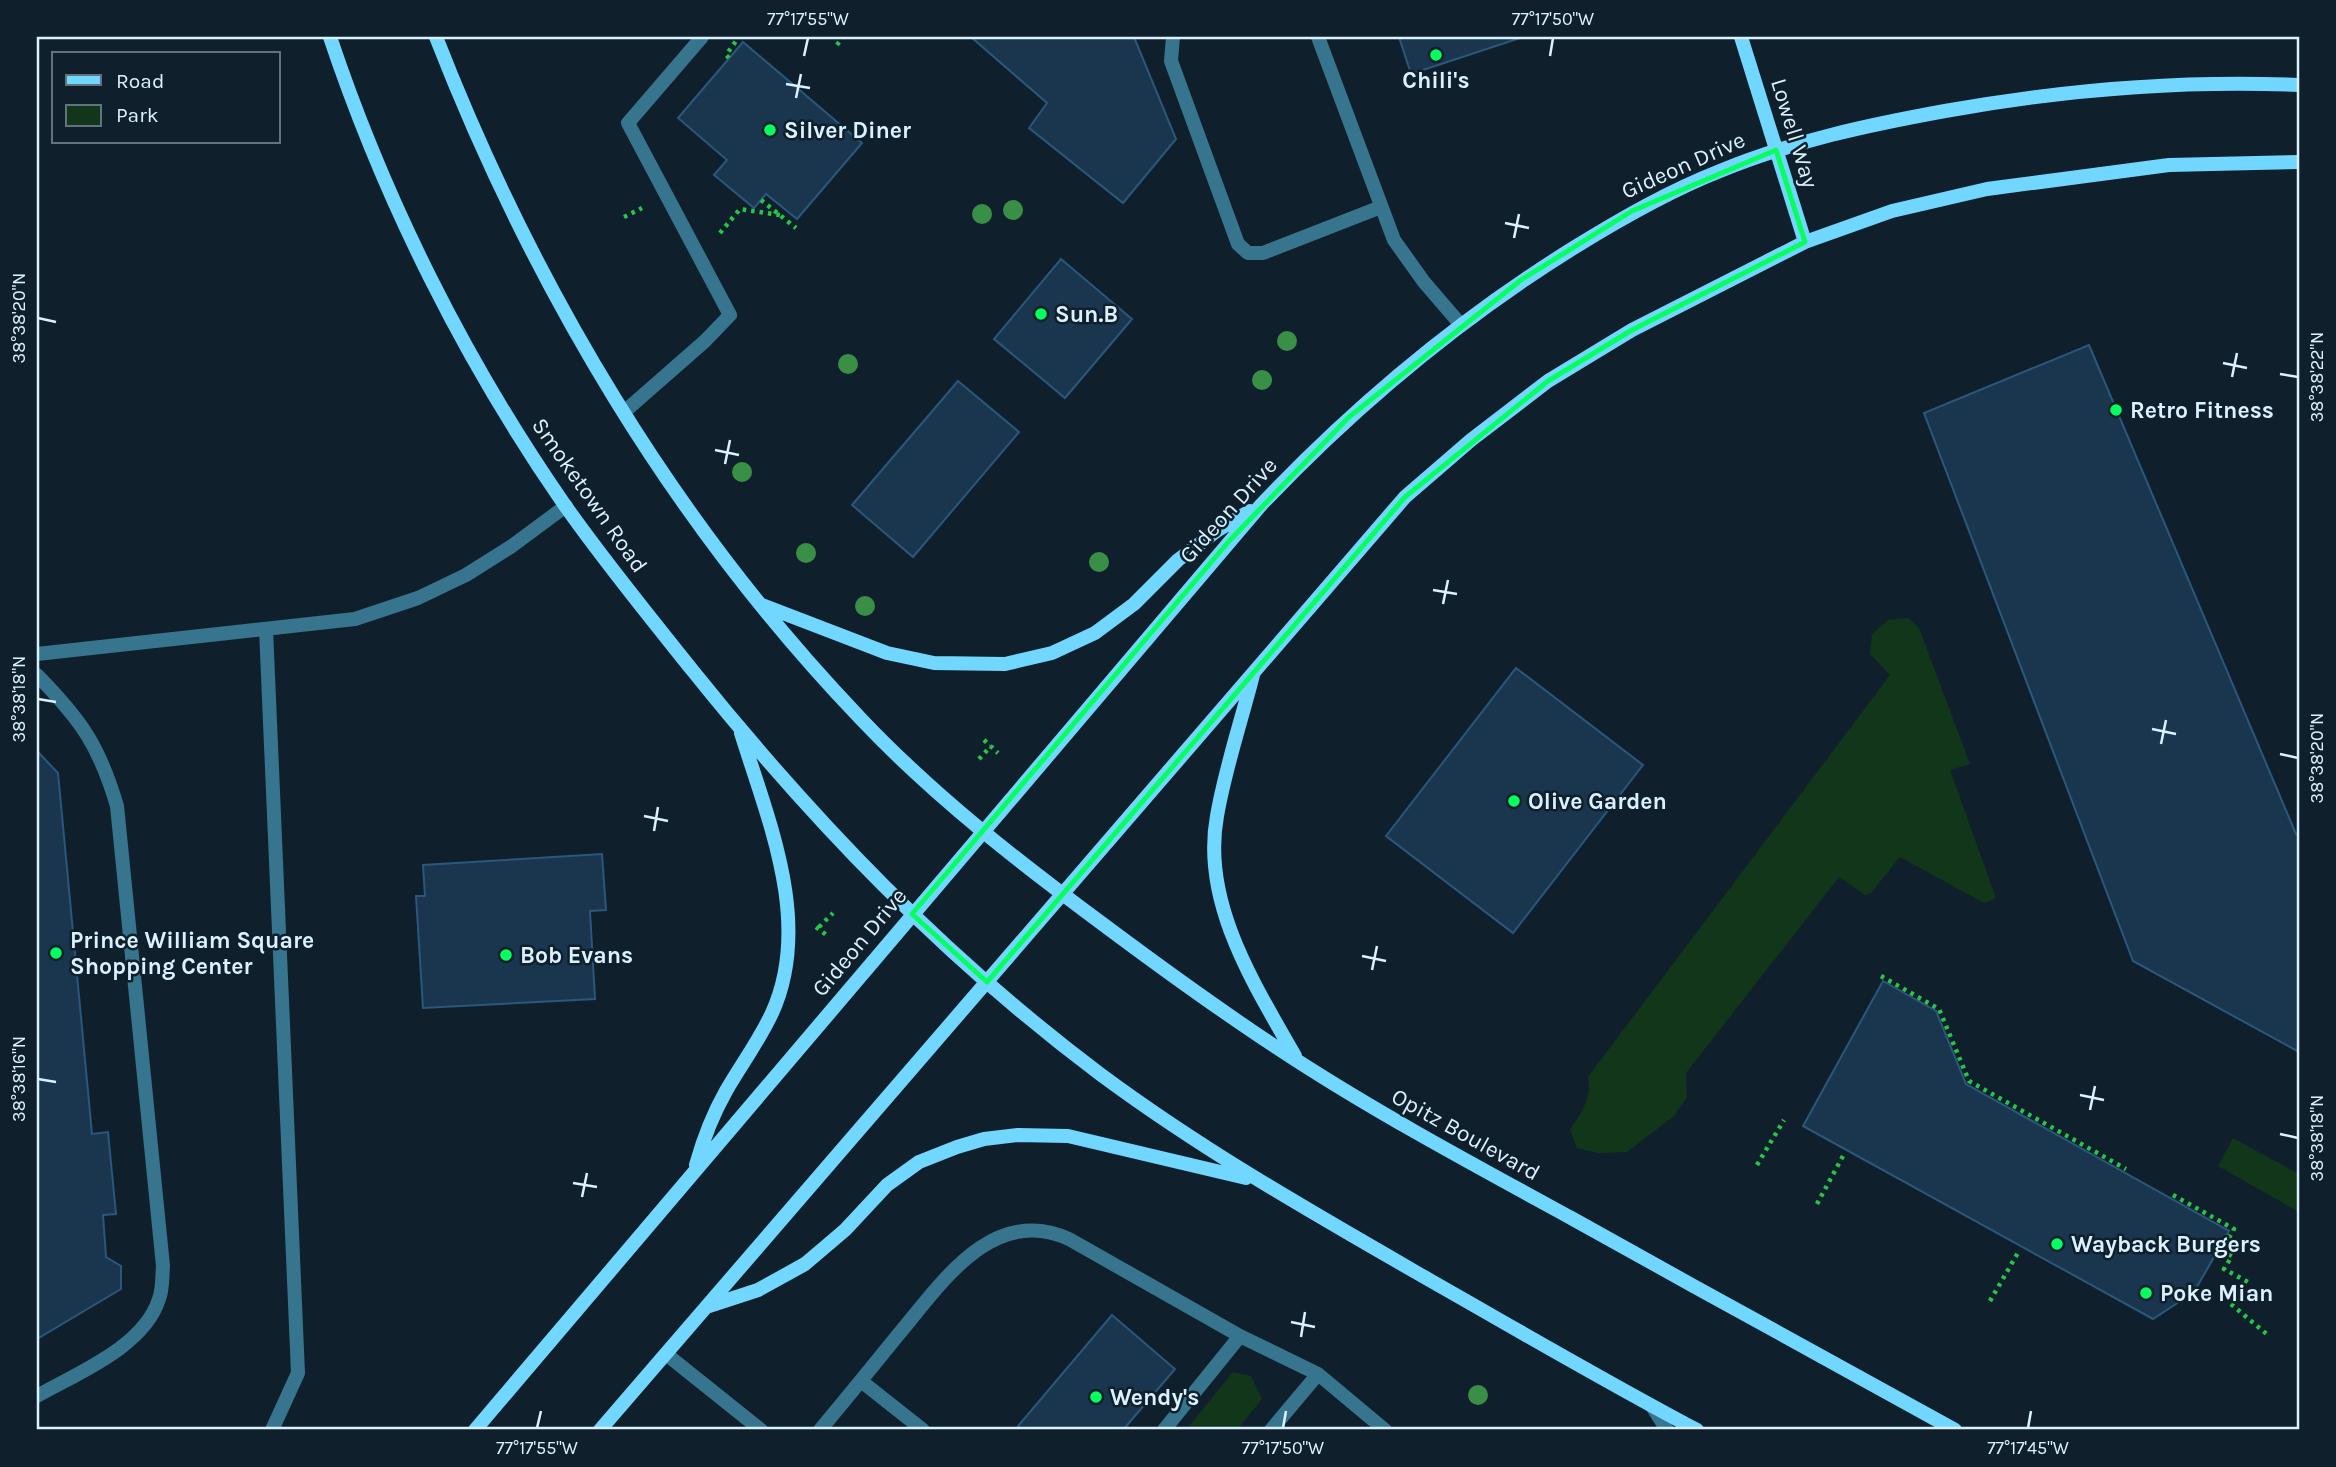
<svg xmlns="http://www.w3.org/2000/svg" width="2336" height="1467" font-family="Karla,sans-serif">
<style>
.green{fill:#11361a}
.building{fill:#1a364e;stroke:#2a577c;stroke-width:2}
.lines{fill:none;stroke-linecap:round;stroke-linejoin:round}
.path{stroke:#27c646;stroke-width:4.5;stroke-dasharray:3.5 5;stroke-linecap:butt}
.lane{stroke:#37758e;stroke-width:14}
.secondary{stroke:#71d7ff;stroke-width:14}
.tree{fill:#398f46}
.marked{fill:none;stroke:#06ff5e;stroke-width:5;stroke-linejoin:round}
.ticks{fill:none;stroke:#daf1ff;stroke-width:2.5}
.poi-dot{fill:#06ff5e;stroke:#0f202c;stroke-width:2.5}
.labels{text-anchor:middle;stroke-width:5;stroke-linejoin:round;paint-order:stroke}
.poi-label{font-size:23px;font-weight:bold;fill:#daf1ff;stroke:#0f202c;text-anchor:start}
.street-label{font-size:23px;fill:#daf1ff;stroke:#0f202c}
.neatline{fill:none;stroke:#daf1ff;stroke-width:2.5}
.ticks-label{font-size:18px;text-anchor:middle;fill:#daf1ff}
</style>
<rect width="100%" height="100%" fill="#0f202c"/>
<path class="green" d="M1908 618 1919 628 1970 764 1950 770 1996 898 1984 903 1900 857 1871 893 1865 895 1839 877 1686 1073 1687 1097 1674 1116 1627 1152 1597 1153 1577 1148 1570 1130C1581 1113 1592 1099 1588 1077L1890 675 1870 654 1872 634 1888 620Z
M2233 1138 2299 1174V1212L2218 1166Z
M1233 1372 1251 1376 1262 1399 1237 1430H1186Z"/>
<path class="building" d="M971 37H1134L1176 139 1123 203 1029 128 1047 103Z
M1399 37H1523L1411 74Z
M743 42 862 143 797 219 766 194 754 208 714 175 727 160 678 118Z
M1061 259 1132 319 1065 398 994 339Z
M2089 345 2296 834 2299 836V1052L2133 961 1924 413Z
M958 381 1019 432 913 557 852 505Z
M1516 668 1643 765 1513 933 1386 836Z
M37 751 58 773 92 1134 108 1132 116 1214 103 1215 106 1257 121 1266V1289L37 1339Z
M602 854 606 910 590 911 595 999 423 1008 416 896H425L423 865Z
M1883 981 1936 1011 1966 1084 2229 1231 2194 1292 2153 1319 1803 1126Z
M1112 1315 1175 1369 1123 1430H1023L1018 1426Z"/>
<g class="lines">
<path class="path" d="M837 45 843 37
M729 58 726 55 736 41
M761 200 796 228
M624 217 642 208
M720 233 740 209 780 215
M984 740 998 753
M979 759 991 746
M816 927 829 937
M819 927 833 913
M1881 976 1939 1009 1969 1081 2126 1169
M1757 1165 1784 1120
M2173 1195 2234 1229 2222 1250 2232 1256 2224 1269 2248 1282
M1817 1204 1844 1154
M1990 1301 2019 1251
M2231 1304 2269 1336"/>
<path class="lane" d="M1173 37 1171 61 1238 244 1248 253H1263L1381 207
M1318 37 1394 240 1424 282 1461 325
M624 412 705 341 730 315 628 123 702 37
M266 629 298 1373 272 1430
M37 654 355 619 418 598 466 575 512 546 566 506
M37 675C81 720 99 745 117 806L163 1266C162 1277 163 1289 159 1299 144 1347 77 1373 37 1396
M666 1354 761 1430
M861 1381 923 1430
M1652 1406 1667 1430
M820 1430C846 1399 872 1367 898 1335 941 1284 992 1204 1069 1239L1240 1336 1318 1374 1385 1430
M1164 1430 1240 1336
M1271 1430 1318 1374"/>
<path class="secondary" d="M330 37C385 201 465 361 564 504 604 561 649 616 693 671 815 823 944 957 1100 1074 1205 1152 1320 1217 1433 1282 1521 1332 1608 1383 1697 1430
M436 37C534 288 674 524 861 719 934 796 1020 863 1104 925 1167 972 1230 1018 1296 1060 1386 1118 1480 1168 1573 1219 1700 1290 1828 1360 1955 1430
M1741 37 1805 242
M762 605 887 653 934 663 1005 664 1052 653 1095 633 1134 604 1178 560 1218 530 1250 511
M1253 675C1241 722 1225 769 1217 816 1201 902 1254 984 1295 1056
M696 1165C703 1140 713 1114 726 1091 741 1065 759 1041 772 1013 813 923 768 820 741 733
M709 1306 758 1290 805 1264 845 1230 887 1185 919 1162 957 1147 984 1139 1018 1135 1068 1136 1246 1178
M475 1430 1261 505C1355 406 1459 319 1575 247 1622 218 1669 191 1720 171 1793 141 1868 125 1945 111 2062 90 2180 80 2299 85
M600 1430 1405 497 1471 440 1548 381 1632 330 1805 242 1892 211 1987 189 2169 165 2299 162"/>
</g>
<g class="tree">
<circle cx="1013" cy="210" r="10"/>
<circle cx="982" cy="214" r="10"/>
<circle cx="1287" cy="341" r="10"/>
<circle cx="848" cy="364" r="10"/>
<circle cx="1262" cy="380" r="10"/>
<circle cx="742" cy="472" r="10"/>
<circle cx="806" cy="553" r="10"/>
<circle cx="1099" cy="562" r="10"/>
<circle cx="865" cy="606" r="10"/>
<circle cx="1478" cy="1395" r="10"/>
</g>
<path class="marked" d="M1776 150 1805 242 1632 330 1548 381 1405 497 987 982 912 914 1230 540 1349 417 1521 280 1632 211Z"/>
<path class="ticks" d="M804 56 808 38M1550 56 1553 38M786 84 810 88M796 98 801 74M1505 223 1529 228M1514 238 1519 214M38 318 56 322M2223 363 2247 368M2280 374 2298 377M2232 377 2237 353M715 450 739 455M725 464 730 440M1433 590 1457 594M1443 604 1448 580M38 699 56 702M2152 729 2176 734M2161 744 2166 720M2280 754 2298 758M644 816 668 821M654 831 658 807M1362 956 1386 961M1372 970 1377 946M38 1079 56 1082M2080 1095 2104 1100M2090 1110 2095 1086M2280 1134 2298 1138M573 1183 597 1187M582 1197 587 1173M1291 1322 1315 1327M1301 1337 1305 1312M537 1428 541 1411M1283 1428 1286 1411M2028 1428 2031 1411"/>
<g class="poi-dot">
<circle cx="1436" cy="55" r="7"/>
<circle cx="770" cy="130" r="7"/>
<circle cx="1041" cy="314" r="7"/>
<circle cx="2116" cy="410" r="7"/>
<circle cx="1514" cy="801" r="7"/>
<circle cx="56" cy="953" r="7"/>
<circle cx="506" cy="955" r="7"/>
<circle cx="2057" cy="1244" r="7"/>
<circle cx="2146" cy="1293" r="7"/>
<circle cx="1096" cy="1397" r="7"/>
</g>
<g class="labels">
<g class="poi-label">
<text x="1436" y="88" text-anchor="middle">Chili's</text>
<text x="784" y="138">Silver Diner</text>
<text x="1055" y="322">Sun.B</text>
<text x="2130" y="418">Retro Fitness</text>
<text x="1528" y="809">Olive Garden</text>
<text x="70" y="948">Prince William Square<tspan x="70" dy="26">Shopping Center</tspan></text>
<text x="520" y="963">Bob Evans</text>
<text x="2071" y="1252">Wayback Burgers</text>
<text x="2160" y="1301">Poke Mian</text>
<text x="1110" y="1405">Wendy's</text>
</g>
<g class="street-label">
<text transform="translate(1795 133) rotate(73)" y="8">Lowell Way</text>
<text transform="translate(1683 165) rotate(-24)" y="8">Gideon Drive</text>
<text transform="translate(590 495) rotate(55)" y="8">Smoketown Road</text>
<text transform="translate(1228 510) rotate(-48)" y="8">Gideon Drive</text>
<text transform="translate(859 942) rotate(-50)" y="8">Gideon Drive</text>
<text transform="translate(1466 1134) rotate(29)" y="8">Opitz Boulevard</text>
</g>
</g>
<rect width="2336" height="1467" fill="none" stroke="#0f202c" stroke-width="77"/>
<rect x="52" y="52" width="228" height="91" fill="#0f202c" stroke="#607480" stroke-width="2"/>
<rect x="66" y="75" width="35" height="10" fill="#71d7ff" stroke="#607480" stroke-width="2"/>
<text x="116" y="88" font-size="21" fill="#daf1ff">Road</text>
<rect x="66" y="105" width="35" height="21" fill="#11361a" stroke="#607480" stroke-width="2"/>
<text x="116" y="122" font-size="21" fill="#daf1ff">Park</text>
<rect x="38" y="38" width="2260" height="1390" class="neatline"/>
<g class="ticks-label">
<text x="808" y="25">77°17'55"W</text>
<text x="1553" y="25">77°17'50"W</text>
<text transform="translate(19 318) rotate(-90)" y="6">38°38'20"N</text>
<text transform="translate(2317 377) rotate(-90)" y="6">38°38'22"N</text>
<text transform="translate(19 699) rotate(-90)" y="6">38°38'18"N</text>
<text transform="translate(2317 758) rotate(-90)" y="6">38°38'20"N</text>
<text transform="translate(19 1079) rotate(-90)" y="6">38°38'16"N</text>
<text transform="translate(2317 1138) rotate(-90)" y="6">38°38'18"N</text>
<text x="537" y="1454">77°17'55"W</text>
<text x="1283" y="1454">77°17'50"W</text>
<text x="2028" y="1454">77°17'45"W</text>
</g>
</svg>
